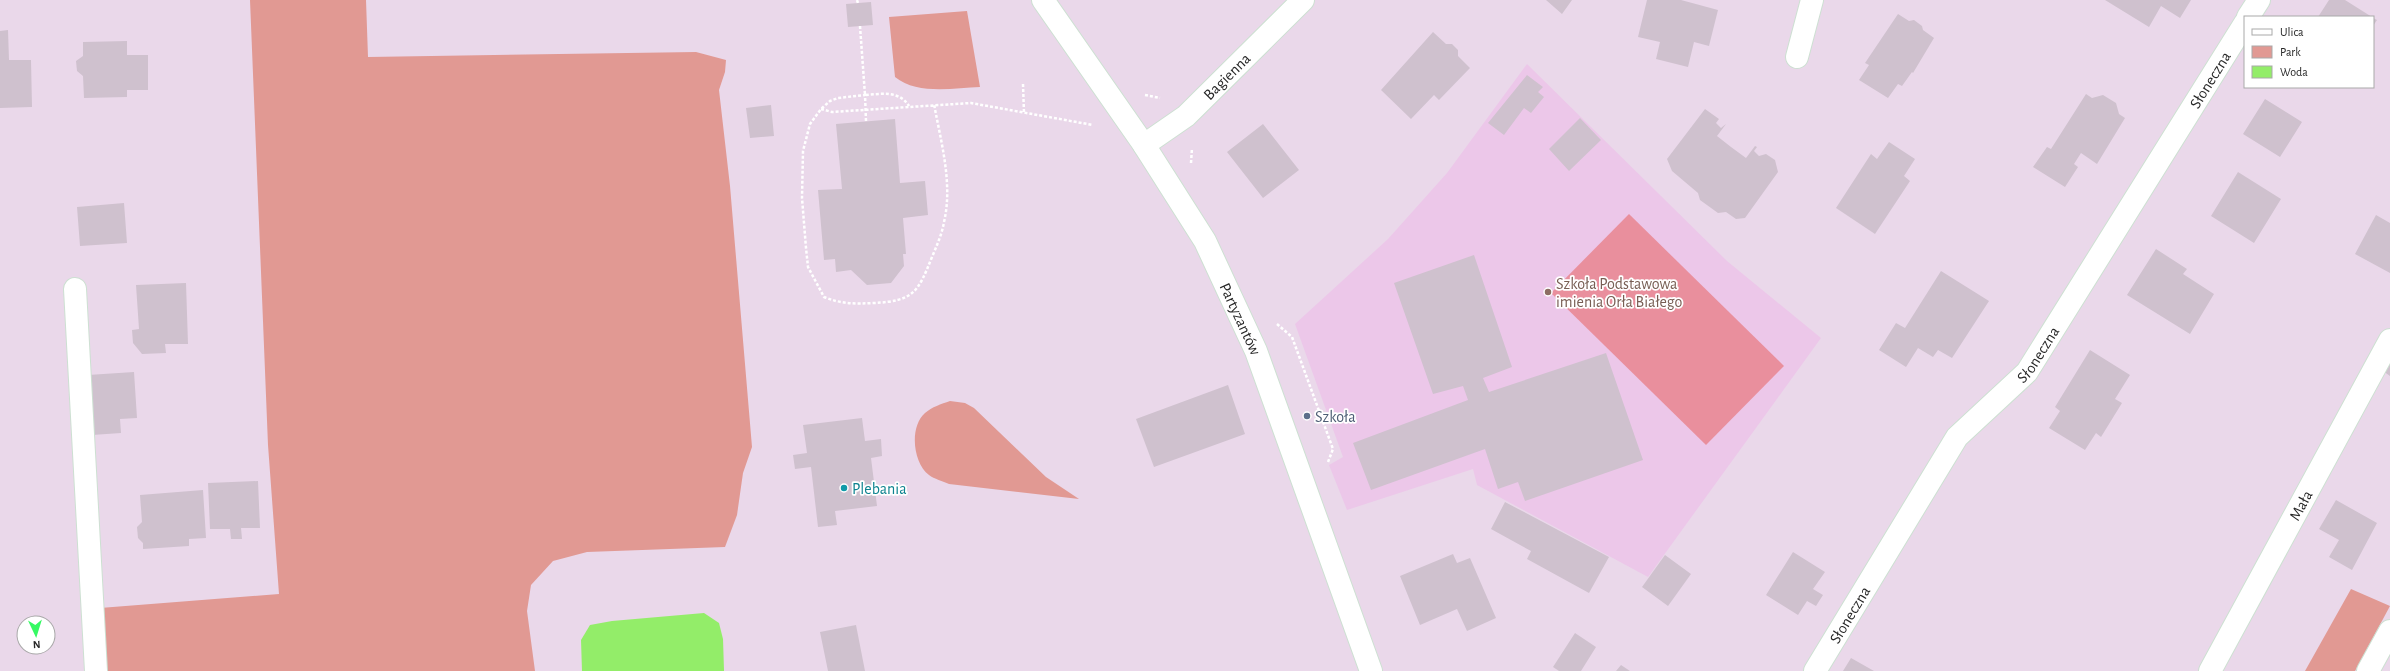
<svg xmlns="http://www.w3.org/2000/svg" width="2390" height="671" font-family="'Alegreya Sans',sans-serif">
<style>
.education{fill:#ecc7e9}
.green{fill:#e19993}
.pitch{fill:#e98f9d}
.water{fill:#93ed69}
.building{fill:#cfc1ce}
.lines{fill:none;stroke-linecap:round;stroke-linejoin:round}
.minor-casing{stroke:#cde0d2;stroke-width:24}
.path{stroke:#fff;stroke-width:2.5;stroke-dasharray:3 2;stroke-linecap:butt}
.minor{stroke:#fff;stroke-width:22}
.education-dot{fill:#8d6e63;stroke:#fff;stroke-width:1.5}
.service-dot{fill:#5c6f8a;stroke:#fff;stroke-width:1.5}
.culture-dot{fill:#0f9aa8;stroke:#fff;stroke-width:1.5}
.labels{text-anchor:middle;stroke-width:3.5;stroke-linejoin:round;paint-order:stroke}
.street-label{font-size:16px;fill:#272727;stroke:#fff}
.education-label{font-size:16px;fill:#785e54;stroke:#fff;text-anchor:start}
.service-label{font-size:16px;fill:#4e5e75;stroke:#fff;text-anchor:start}
.culture-label{font-size:16px;fill:#0d838f;stroke:#fff;text-anchor:start}
</style>
<rect width="100%" height="100%" fill="#ead8ea"/>
<path class="education" d="M1527 64 1727 261 1821 338 1648 577 1477 485 1473 469 1347 510 1329 465 1343 457 1295 324 1388 239 1447 173Z"/>
<path class="green" d="M250 0H366L368 57 696 52 726 60 725 72 719 90 730 186 752 447 743 473 737 515 725 547 587 552 553 561 531 585 527 611 535 671H103L100 608 279 594 268 445Z
M967 11 980 87C953 88 917 95 895 77L889 17Z
M950 401 965 403 974 408 1046 477 1079 499 949 484C943 481 934 479 929 475 913 463 909 427 925 413 932 407 941 404 950 401Z
M2351 589 2390 606 2355 671H2305Z"/>
<path class="pitch" d="M1629 214 1784 366 1706 445 1551 293Z"/>
<path class="water" d="M704 613 719 623 723 639 724 671H582L581 640 590 625 612 621Z"/>
<path class="building" d="M1546 0H1572L1562 14Z
M1647 0H1681L1718 10 1709 46 1694 42 1688 67 1656 59 1660 42 1638 37Z
M2105 0H2191L2180 18 2161 6 2149 27Z
M2329 0H2345L2372 17H2318Z
M871 2 873 25 848 27 846 4Z
M1898 14 1909 21 1914 20 1922 26 1923 30 1934 38 1913 73 1912 72 1902 86 1898 84 1888 98 1859 80 1869 65 1865 63Z
M2373 18 2377 20 2373 26Z
M8 30 9 60H31L32 107 0 108V31Z
M1433 32 1446 44H1452L1458 50V56L1470 68 1439 100 1434 95 1411 119 1381 90Z
M127 41V55H148V90H127V97L84 98 83 76 77 71 76 61 83 56V42Z
M1527 75 1543 87 1538 92 1544 97 1531 113 1524 108 1504 135 1488 123Z
M2086 94 2092 98 2103 95 2116 103 2119 114 2125 118 2097 164 2081 153 2074 164 2078 167 2065 187 2033 167 2047 147 2051 149Z
M2265 99 2302 122 2280 157 2243 134Z
M771 105 774 136 750 138 746 108Z
M1705 109 1719 119 1716 123 1721 128 1726 124 1717 136 1731 147 1746 158 1755 146 1757 147 1754 151 1759 156 1766 154 1775 160 1778 172 1745 218 1736 219 1726 212 1718 213 1700 200 1698 193 1672 171 1667 159Z
M1580 118 1601 140 1569 171 1549 149Z
M895 119 900 183 925 181 928 215 903 218 906 254H903L904 266 891 283 867 285 851 270 836 272 835 259 824 260 818 190 842 189 836 124Z
M1263 124 1299 170 1263 198 1227 152Z
M1889 142 1915 159 1904 176 1910 181 1875 234 1836 208 1871 154 1877 159Z
M2238 172 2281 199 2254 243 2211 216Z
M124 203 127 243 80 246 77 207Z
M2376 215 2390 223V273L2355 254Z
M2156 249 2187 269 2183 274 2214 294 2190 334 2127 295Z
M1474 255 1512 367 1483 378 1489 392 1606 353 1643 460 1525 501 1518 482 1498 489 1485 449 1371 490 1353 443 1468 400 1463 386 1433 394 1394 283Z
M1941 271 1989 301 1952 358 1938 350 1933 357 1918 348 1906 367 1879 350 1896 323 1905 328Z
M186 283 188 344H165L166 353 142 354 133 343 132 330 139 329 136 285Z
M2090 350 2130 375 2115 399 2122 403 2101 437 2096 433 2085 450 2049 428 2060 411 2055 407Z
M2390 358V376L2383 371Z
M134 372 137 418 120 419 121 433 92 435 88 375Z
M1228 385 1245 434 1154 467 1136 419Z
M862 418 865 441 881 439 882 456 871 458 877 506 835 511 837 525 818 527 811 467 795 469 793 455 807 453 803 425Z
M258 481 260 528H241L242 539H231L230 529H210L208 483Z
M203 490 206 538 189 539V546L143 549V543L138 538 137 527 142 522 140 495Z
M2336 500 2377 523 2352 570 2329 557 2339 540 2319 529Z
M1505 502 1609 557 1589 593 1527 559 1531 551 1491 529Z
M1793 552 1825 572 1813 589 1823 595 1816 606 1807 601 1798 615 1766 595Z
M1453 554 1457 563 1470 558 1496 618 1467 631 1457 609 1420 625 1400 576Z
M1665 555 1691 574 1668 606 1642 587Z
M856 625 865 671H828L820 632Z
M1575 633 1596 647 1581 671H1559L1553 667Z
M1851 658 1874 671H1843Z
M1621 665 1630 671H1616Z"/>
<g class="lines">
<g class="minor-casing">
<g id="minor">
<path id="s1" d="M1043 0 1144 145 1205 241 1256 351 1371 671"/>
<path d="M2248 17 2259 0"/>
<path d="M1797 57 1812 0"/>
<path id="s2" d="M1144 145 1186 116 1303 0"/>
<path d="M75 289 96 671"/>
<path id="s3" d="M1815 671 1957 437 2027 372 2245 23"/>
<path id="s4" d="M2210 671 2390 340"/>
<path d="M2368 671 2390 631"/>
</g>
</g>
<path class="path" d="M857 0 858 3
M860 26 865 95C881 94 899 90 909 106
M1023 84 1024 113
M1145 95 1160 98
M821 109 832 112 971 103 1093 125
M866 121 865 95 838 98 830 101 821 109 810 124 803 151 802 198 806 248 808 267 824 297C841 304 855 304 874 303 914 301 918 292 932 257 937 245 942 234 944 222 953 184 941 142 934 104
M1191 163 1192 148
M1277 324 1292 337 1333 449 1328 462"/>
<use href="#minor" class="minor"/>
</g>
<circle class="education-dot" cx="1548" cy="292" r="4"/>
<circle class="service-dot" cx="1307" cy="416" r="4"/>
<circle class="culture-dot" cx="844" cy="488" r="4"/>
<g class="labels">
<g class="street-label">
<text dy="6" stroke="none"><textPath href="#s2" startOffset="108">Bagienna</textPath></text>
<text dy="6" stroke="none"><textPath href="#s3" startOffset="714">Słoneczna</textPath></text>
<text dy="6" stroke="none"><textPath href="#s1" startOffset="376">Partyzantów</textPath></text>
<text dy="6" stroke="none"><textPath href="#s3" startOffset="390">Słoneczna</textPath></text>
<text dy="6" stroke="none"><textPath href="#s4" startOffset="189">Mała</textPath></text>
<text dy="6" stroke="none"><textPath href="#s3" startOffset="66">Słoneczna</textPath></text>
</g>
<g class="education-label">
<text x="1556" y="289">Szkoła Podstawowa<tspan x="1556" dy="18">imienia Orła Białego</tspan></text>
</g>
<g class="service-label">
<text x="1315" y="422">Szkoła</text>
</g>
<g class="culture-label">
<text x="852" y="494">Plebania</text>
</g>
</g>
<rect x="2244" y="16" width="130" height="72" fill="#ffffff" stroke="#a9a9a9"/>
<rect x="2252" y="29" width="20" height="6" fill="#ffffff" stroke="#a9a9a9"/>
<text x="2280" y="36" font-size="12" fill="#272727">Ulica</text>
<rect x="2252" y="46" width="20" height="12" fill="#e19993" stroke="#a9a9a9"/>
<text x="2280" y="56" font-size="12" fill="#272727">Park</text>
<rect x="2252" y="66" width="20" height="12" fill="#93ed69" stroke="#a9a9a9"/>
<text x="2280" y="76" font-size="12" fill="#272727">Woda</text>
<g transform="translate(36 635) rotate(176)"><circle r="19" fill="#ffffff" stroke="#a9a9a9"/>
<path d="M0-3L7 15L0 10L-7 15Z" fill="#36f963"/>
<text y="-6" font-size="11" font-weight="bold" text-anchor="middle" fill="#272727">N</text>
</g>
</svg>
